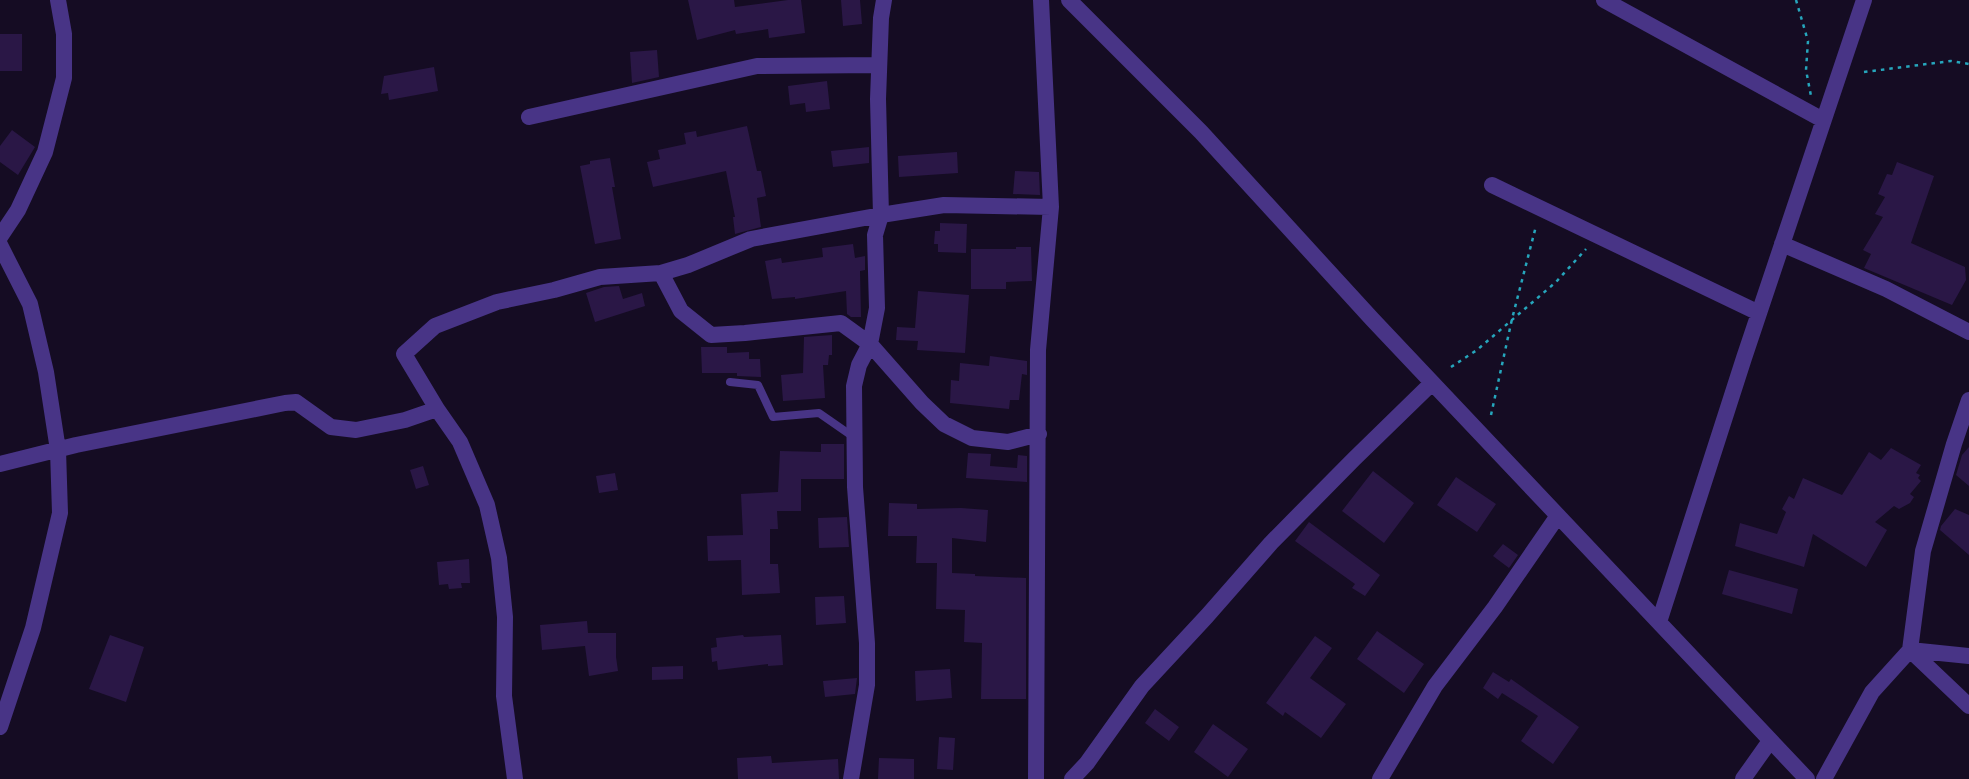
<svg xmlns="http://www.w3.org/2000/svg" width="1969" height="779" font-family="Figtree,sans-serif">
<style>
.building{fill:#2a1746}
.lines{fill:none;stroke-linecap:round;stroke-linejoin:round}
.path{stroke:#26a6bc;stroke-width:2.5;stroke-dasharray:3.5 5;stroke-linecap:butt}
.service{stroke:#483486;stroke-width:8}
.minor{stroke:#483486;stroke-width:16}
</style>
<rect width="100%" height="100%" fill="#150c23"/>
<path class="building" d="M688 0H734L735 7 788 0H801L805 33 769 38 768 29 736 34 735 30 697 40Z
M841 0H860L862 24 843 26Z
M0 34H22V71H0Z
M657 50 659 77 632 83 630 52Z
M434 67 438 91 389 100 388 93 381 94 384 76Z
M827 81 830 109 806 112 805 103 790 105 788 86Z
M747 126 757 171H761L766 196 757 198 761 227 735 234 733 217H735L726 171 653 187 647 162 660 159 658 150 686 144 684 133 696 131 697 137Z
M12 130 35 147 18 175 0 162V146Z
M869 147V163L833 167 831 151Z
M957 152 958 173 899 177 898 156Z
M610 158 615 187H612L621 239 595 244 580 166 590 164V161Z
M1897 162 1934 176 1911 243 1965 267 1966 280 1952 305 1864 268 1871 254 1863 250 1883 217 1875 214 1885 197 1878 194 1887 174 1892 175Z
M1015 171 1039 172 1040 195 1013 194Z
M940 223 967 224 966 253 938 252V244H934L935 231H940Z
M853 244 855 258 865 256V270L860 271 861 317H851L847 314 846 291 795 299V297L772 299 765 261 781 258 782 263 823 257 822 248Z
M1016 247H1031L1032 281 1006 282V289H971V249H1016Z
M619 286 623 299 642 293 645 306 595 322 586 293 604 287Z
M918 291 969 295 965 353 917 350 918 341 896 340 897 327 915 328Z
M832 335V355H829L828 365H823L825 398 783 401 781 375 803 373 804 337Z
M701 347H727V353L749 352V359H760L761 377 737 376V373H702Z
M990 356 1027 361V375L1022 374 1019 400H1010L1009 409 950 403 951 380 959 381 960 363 989 366Z
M821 444H844V479H801V511H777L778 529H770V564H778L780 593 742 595 741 560 708 561 707 536 743 535 741 494 778 492 780 451 821 452Z
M1969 447V486L1956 475 1962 455Z
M1891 448 1921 465 1916 473 1920 475 1918 478 1921 481 1910 494 1914 497 1910 503 1899 509 1894 506 1875 522 1887 530 1866 567 1813 534 1804 567 1735 546 1740 523 1777 534 1786 512 1782 509 1789 496 1794 499 1803 478 1842 495 1869 452 1881 460Z
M968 453 991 454 990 466 1017 468 1018 455 1027 456V482L966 478Z
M423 466 429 485 416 489 410 470Z
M1373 471 1414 503 1384 543 1342 511Z
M615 473 618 490 599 493 596 476Z
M1456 477 1496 504 1477 532 1437 505Z
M889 503 917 504V509L961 508 988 510 986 542 952 538V573L975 574V576L1026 578V699H981L982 643 964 642 965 610 936 609 937 563H916L917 536H888Z
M1955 509 1969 515V555L1940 530 1941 526Z
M847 517 849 547 819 548 818 518Z
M1309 522 1380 575 1365 596 1352 588 1355 584 1295 541Z
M1503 544 1518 555 1509 568 1493 556Z
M469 559 470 583H461L462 588 449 589 448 584 439 585 437 562Z
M1729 570 1798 589 1792 614 1722 594Z
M844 596 846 623 816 625 815 597Z
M587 621 588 633H616V657L618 671 589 676 585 646 542 650 540 625Z
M1377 631 1424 664 1404 693 1357 659Z
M110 635 144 647 126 702 89 689Z
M743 635 744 637 781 635 783 665 768 666V664L718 670 717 661 712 662 711 648 717 647 716 638Z
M1315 636 1332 648 1310 678 1346 704 1321 738 1285 712 1283 716 1266 703Z
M683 666V679L652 680V667Z
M950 669 952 698 916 701 915 671Z
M1493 672 1509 682 1511 679 1579 727 1553 764 1521 741 1538 716 1502 693 1498 699 1483 688Z
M857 678 855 694 825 697 823 681Z
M1155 709 1179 727 1169 741 1145 723Z
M1213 724 1248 749 1228 777 1194 752Z
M939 737 955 738 953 770 937 769Z
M771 756 772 763 838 759 839 779H738L737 758Z
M879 758 914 759V779H878Z"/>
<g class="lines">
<path class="path" d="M1796 0 1808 41 1806 70 1811 96
M1864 72 1951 61 1969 64
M1451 367 1477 350 1556 282 1586 249
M1491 415 1512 319 1536 226"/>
<path class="service" d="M730 382 758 385 773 417 819 413 855 438"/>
<path class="minor" d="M1069 0 1201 132 1372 319 1807 779
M1604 0 1823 120
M529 117 757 66 879 65
M1492 185 1759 313
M0 237 18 210 45 152 64 78V34L58 0
M1782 244 1886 289 1969 332
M0 245 30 304 46 372 58 450 60 513 33 628 0 727
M661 273 688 265 751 239 881 215 944 205 1051 207
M1969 400 1954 444 1923 551 1910 650 1969 706
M437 409 460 442 487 505 499 558 505 617 504 696 515 779
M0 464 76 445 285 403 296 402 331 427 356 430 405 420 437 409 404 354 435 326 497 302 554 290 600 277 661 273 681 311 711 335 745 333 841 323 870 344 922 403 944 424 972 438 1008 442 1039 434
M1659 622 1744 358 1864 0
M851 779 867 685V643L855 487 854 386 859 365 870 344 877 308 875 235 881 215 878 99 881 18 884 0
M1036 779 1038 350 1051 207 1041 0
M1072 779 1087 763 1142 686 1207 616 1271 543 1354 459 1432 383
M1380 779 1435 686 1495 607 1557 517
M1743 779 1770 741
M1824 779 1872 692 1910 650 1969 656"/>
</g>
</svg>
